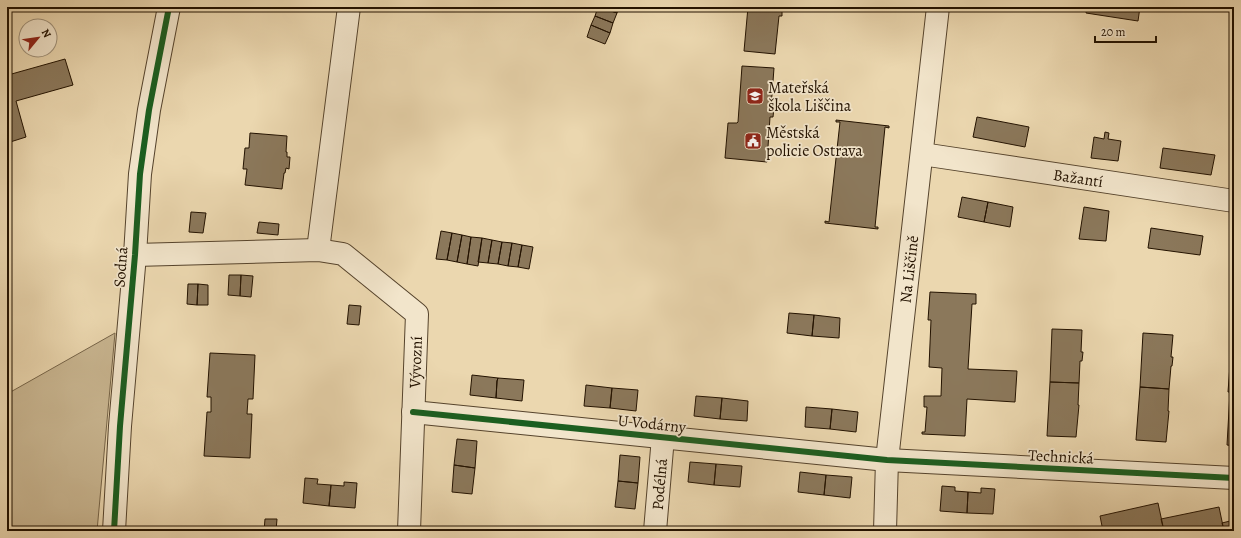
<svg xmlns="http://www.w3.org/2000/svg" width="1241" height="538" font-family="Alegreya,serif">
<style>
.green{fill:#c9b691;stroke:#766448}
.building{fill:#8b785b;stroke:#231200}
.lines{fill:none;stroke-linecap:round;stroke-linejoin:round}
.minor-casing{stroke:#55432c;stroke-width:24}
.minor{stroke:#f2e5cb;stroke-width:22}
.cycleway-casing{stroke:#f2e5cb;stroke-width:8}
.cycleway{stroke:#1b5e20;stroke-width:6}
.labels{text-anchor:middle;stroke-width:3.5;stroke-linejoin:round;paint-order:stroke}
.poi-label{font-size:16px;fill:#231200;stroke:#f2e5cb;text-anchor:start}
.street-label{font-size:16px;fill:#231200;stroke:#f2e5cb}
</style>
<rect width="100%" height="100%" fill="#ebd7af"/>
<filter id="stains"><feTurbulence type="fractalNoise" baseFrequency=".005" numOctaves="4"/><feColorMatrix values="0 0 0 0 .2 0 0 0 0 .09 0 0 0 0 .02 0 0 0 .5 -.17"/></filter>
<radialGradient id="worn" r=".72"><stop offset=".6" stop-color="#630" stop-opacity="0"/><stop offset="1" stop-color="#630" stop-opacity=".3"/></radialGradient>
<path class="green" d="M115 333 97 531H7V394Z"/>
<path class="building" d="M598 7 617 13 613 23 595 16Z
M601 7H620L617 13Z
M748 7H782V16H779L775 54 744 51Z
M1087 7H1140L1138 21 1086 13Z
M595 16 613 23 610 33 591 25Z
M591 25 610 33 605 44 587 37Z
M65 59 73 85 16 101 26 137 7 143V71L8 75Z
M742 66 774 68 771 108H774L773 117H770L767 162 725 158 728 123H737L738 122Z
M977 117 1029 127 1025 147 973 137Z
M836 120 889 126V128L885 127 875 227H878V229L825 223V221L829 222 840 122H836Z
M1105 132 1109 133 1108 139 1121 141 1118 161 1091 158 1094 137 1104 139Z
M250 133 287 136 286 152H287V157H290L289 169 286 168 285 173H284L282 189 245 185 247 169H243L245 148H249Z
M1163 148 1215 155 1211 175 1160 168Z
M962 197 988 202 984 222 958 217Z
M988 202 1013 207 1010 227 984 222Z
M1084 207 1109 211 1106 241 1079 239Z
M191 212 206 213 203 233 189 232Z
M259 222 279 224 278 235 257 233Z
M1151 228 1203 236 1200 255 1148 248Z
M441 231 452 233 447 260 436 259Z
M452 233 462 235 457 262 447 260Z
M462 235 471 237 467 264 457 262Z
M471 237 482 238 478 266 467 264Z
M482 238 492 240 488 263 478 262Z
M492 240 502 242 498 264 488 263Z
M502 242 512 243 508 266 498 264Z
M512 243 522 245 518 267 508 266Z
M522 245 533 247 529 269 518 267Z
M229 275H241L240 296 228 295Z
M241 275 253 276 251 297 240 296Z
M188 284H198L197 305 187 304Z
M198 284 208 285V305H197Z
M930 292 976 294V304H972L968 369 1017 371 1015 402 967 399 965 436 922 434V432H925L927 407H924V396H941L942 368 929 367 931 320H928Z
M349 305 361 306 359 325 347 324Z
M789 313 814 315 812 336 787 333Z
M814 315 840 318 839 338 812 336Z
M1052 329 1082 330 1081 352H1083L1082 361H1080L1079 383 1050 382Z
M1143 333 1173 335 1171 357H1173L1172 366H1171L1169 389 1140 387Z
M1232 338H1234V392H1228Z
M210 353 255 355 253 399H248L247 414H252L250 458 204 456 207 412H211V397H207Z
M472 375 498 378 497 381 496 398 470 395Z
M498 378 524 380 522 401 496 398 497 381Z
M1050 382 1079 383 1078 405H1079L1076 437 1047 436Z
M586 385 612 388 610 408 584 406Z
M1140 387 1169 389 1168 411H1169L1166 442 1136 440Z
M612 388 638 390 636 411 610 408Z
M1230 392H1234V446L1227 445Z
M696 396 722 398 720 419 694 416Z
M722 398 748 401 747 421 720 419Z
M806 407 832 409 830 429 805 427Z
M832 409 858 412 856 432 830 429Z
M457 439 477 441 475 468 454 465Z
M620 455 640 457 638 483 618 481Z
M690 462 716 464 714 485 688 482Z
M716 464 742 466 740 487 714 485Z
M454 465 475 468 472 494 452 492Z
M800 472 826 475 824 495 798 492Z
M826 475 852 477 850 498 824 495Z
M305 478 318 479 317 484 331 485 329 506 303 503Z
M618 481 638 483 635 509 615 507Z
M344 482 357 483 355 508 329 506 331 485 344 486Z
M942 486 955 487V491L968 492 967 513 940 511Z
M981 488 995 489 993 514 967 513 968 492 981 493Z
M1158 503 1164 531H1103L1100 516Z
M1219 507 1224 531H1164L1161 519Z
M265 519H277L276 531H264Z
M1234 520V531H1224L1222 523Z"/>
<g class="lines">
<g class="minor-casing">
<g id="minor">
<path id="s1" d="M922 154 1234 201"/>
<path d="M318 250 349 7"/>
<path d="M135 255 318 250 343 254 417 314 409 531"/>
<path d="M413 412 887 460 1234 478"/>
<path d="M114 531 120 426 135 255 140 174 149 110 169 7"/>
<path id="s2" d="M655 531 663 437"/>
<path id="s3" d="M885 531 887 460 938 7"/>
</g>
</g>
<use href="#minor" class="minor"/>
<g class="cycleway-casing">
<path id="cycleway" d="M413 412 887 460 1234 478
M114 531 120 426 135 255 140 174 149 110 169 7"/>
</g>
<use href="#cycleway" class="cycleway"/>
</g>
<defs>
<g id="school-square" transform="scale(0.9)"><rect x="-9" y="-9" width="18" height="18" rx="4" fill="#8f2418" stroke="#f2e5cb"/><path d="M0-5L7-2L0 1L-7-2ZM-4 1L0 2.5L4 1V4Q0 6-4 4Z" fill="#fff"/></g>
<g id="civic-square" transform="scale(0.9)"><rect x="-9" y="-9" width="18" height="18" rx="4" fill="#8f2418" stroke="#f2e5cb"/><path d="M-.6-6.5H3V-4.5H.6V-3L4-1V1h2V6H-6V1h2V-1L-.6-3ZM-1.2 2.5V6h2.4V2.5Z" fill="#fff"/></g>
</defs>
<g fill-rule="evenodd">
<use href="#school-square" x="755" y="96"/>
<use href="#civic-square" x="753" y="141"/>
</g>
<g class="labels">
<g class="poi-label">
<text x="768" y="93">Mateřská<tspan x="768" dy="18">škola Liščina</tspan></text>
<text x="766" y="138">Městská<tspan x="766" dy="18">policie Ostrava</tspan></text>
</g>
<g class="street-label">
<text dy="6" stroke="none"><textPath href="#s1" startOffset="158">Bažantí</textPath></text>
<text transform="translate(120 267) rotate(-86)" y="6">Sodná</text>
<text dy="6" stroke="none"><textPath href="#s3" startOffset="263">Na Liščině</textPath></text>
<text transform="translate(415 362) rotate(-88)" y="6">Vývozní</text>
<text transform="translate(652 423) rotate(6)" y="6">U Vodárny</text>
<text transform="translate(1061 456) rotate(3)" y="6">Technická</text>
<text dy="6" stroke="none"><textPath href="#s2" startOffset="47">Podélná</textPath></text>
</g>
</g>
<rect width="1241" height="538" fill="none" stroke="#ebd7af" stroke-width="24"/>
<rect x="8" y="8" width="1225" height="522" fill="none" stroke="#231200" stroke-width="2"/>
<rect x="12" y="12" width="1217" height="514" fill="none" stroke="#231200"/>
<g transform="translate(38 38) rotate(61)"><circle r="19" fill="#f2e5cb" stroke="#9f917a"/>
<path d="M0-3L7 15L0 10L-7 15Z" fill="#8f2418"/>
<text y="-6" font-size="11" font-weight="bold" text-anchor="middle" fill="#231200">N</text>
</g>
<path d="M1095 36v6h61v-6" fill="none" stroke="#231200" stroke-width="2"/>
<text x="1101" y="36" font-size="12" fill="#231200" stroke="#f2e5cb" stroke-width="3" paint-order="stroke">20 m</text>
<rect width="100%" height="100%" filter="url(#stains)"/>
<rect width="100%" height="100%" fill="url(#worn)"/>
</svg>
